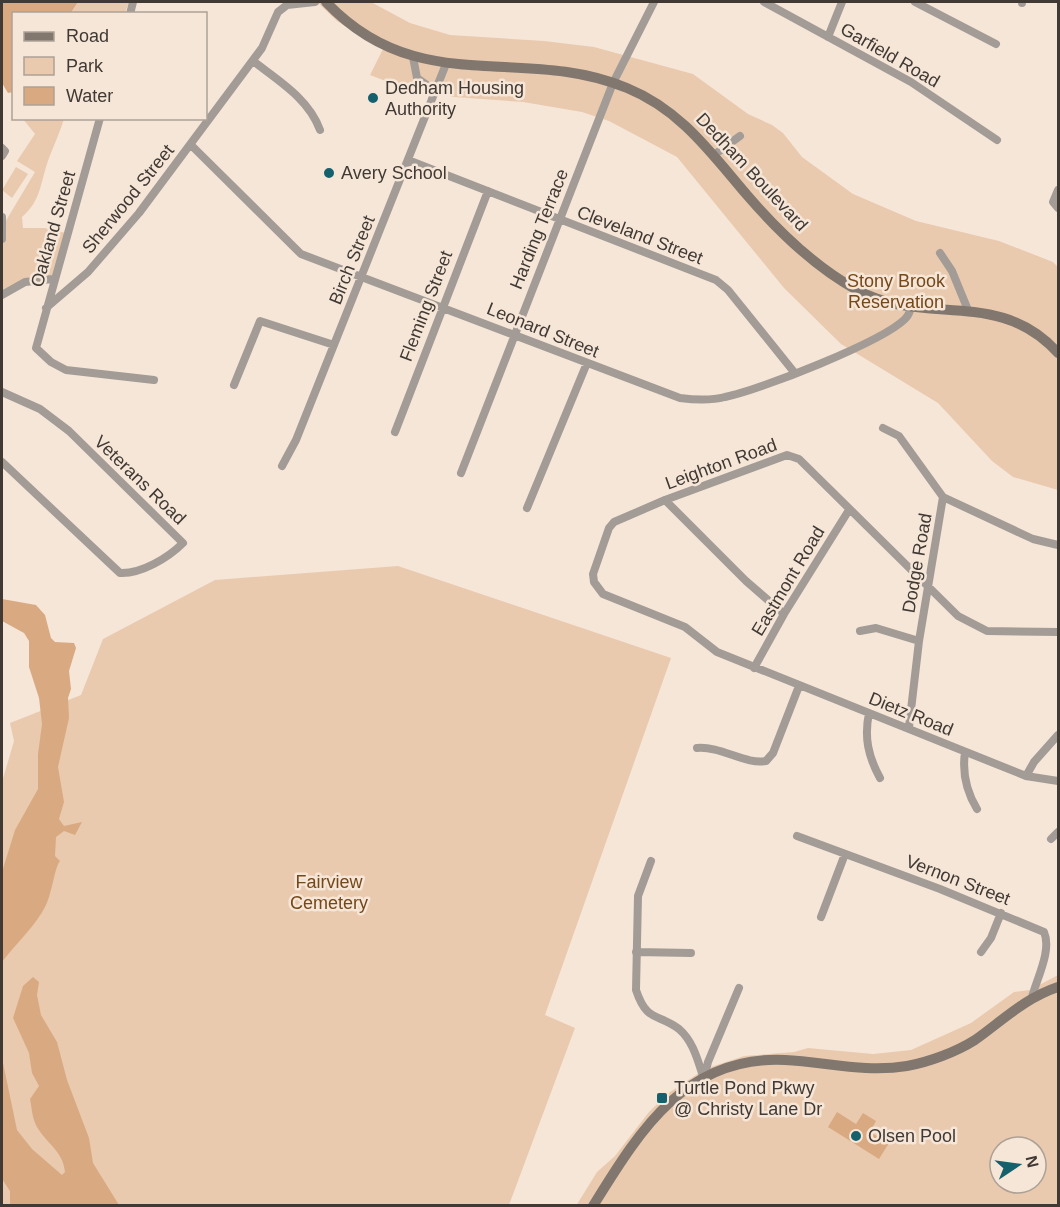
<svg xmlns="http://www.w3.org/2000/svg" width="1060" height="1207" font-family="Helvetica,sans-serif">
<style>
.green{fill:#e9caae;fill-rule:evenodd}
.water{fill:#d9aa81}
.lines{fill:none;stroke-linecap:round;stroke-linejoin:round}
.minor{stroke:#a39c96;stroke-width:8}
.secondary{stroke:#81776e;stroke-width:10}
.poi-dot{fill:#15606d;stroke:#f6e6d8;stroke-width:2}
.labels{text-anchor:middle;stroke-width:5;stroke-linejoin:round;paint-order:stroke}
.street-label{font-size:18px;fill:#403934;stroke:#f6e6d8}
.poi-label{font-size:18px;fill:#403934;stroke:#f6e6d8;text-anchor:start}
.park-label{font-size:18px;fill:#754819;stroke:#f6e6d8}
</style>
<rect width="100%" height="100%" fill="#f6e6d8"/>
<path class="green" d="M78 2H129L125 13 71 14Z
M317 2H371L410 23 450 35 544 41 594 47 693 74 748 114 772 125 783 133 802 157 853 194 916 221 999 241 1053 262 1058 267V490L1013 477 992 461 938 403 841 344 784 288 677 157 609 121 582 112 523 102 454 97 396 85 370 75 383 49 337 21Z
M23 119H64C60 132 54 145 49 158 40 182 42 200 22 217L23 228H45L66 233 53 279 42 280 2 295V217L4 224 35 172 17 161 35 134Z
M16 167 28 174 12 198 2 190Z
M398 566 671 658 545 1015 575 1028 509 1205 2 1206V782L14 741 10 723 81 695 103 639 215 580Z
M1058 975V1205L576 1206 597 1172 615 1156 649 1112 667 1094 705 1069 744 1056 794 1052 808 1048 873 1054 911 1050 971 1023 1014 992 1030 990ZM1000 1147H1036V1183H1000Z"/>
<path class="water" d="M2 2H78L71 13 14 14 13 92 8 93 2 83Z
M2 599 36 605 45 615 51 638 55 642 74 643 76 648 69 671 71 689 68 698 69 718 58 767 64 802 59 819 64 826 82 822 75 835 64 831 56 837 55 856 60 861C55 866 52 893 46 905 36 926 16 943 2 962V872L15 830 38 789V754L42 724 39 698 29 667V641L24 633 2 621Z
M33 977 39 982 37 995 41 1015 57 1042 67 1080 89 1138 93 1163 119 1205H10V1191L2 1179V1058L17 1130 32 1149 62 1175 65 1172C63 1151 47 1144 37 1127 32 1118 32 1109 30 1099L39 1086 32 1073 29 1053 13 1018 23 986Z
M837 1112 856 1124 863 1113 876 1121 870 1132 889 1143 879 1159 828 1127Z"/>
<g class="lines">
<path class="minor" d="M764 2 911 82 997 140
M915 2 996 44
M1022 3V2
M130 14 133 2
M828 37 842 2
M413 57 417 78 435 91
M253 61C279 81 309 99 320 130
M100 118 36 348 51 362 66 370 154 380
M191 145 301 254 680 398C695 400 710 401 725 397 760 390 882 342 905 319 909 315 910 312 911 307
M2 148 5 151 2 156
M714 155 740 136
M408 160 716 280 728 290 794 372
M1058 190 1053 202 1058 208
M2 217V239
M940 253 952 271 968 310
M2 295 25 282 53 279
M46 308 88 272 139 213 262 48 278 12 287 5 315 2
M234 385 260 321 334 345
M2 392 40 409 69 431 183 543C168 558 141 574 120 573L2 462
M883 428 899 436 943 497 919 641 909 727
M395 432 488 191
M282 466 296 440 446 64
M461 473 613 83 654 2
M943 497 1033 539 1058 545
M665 500 746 581 784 614
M527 508 587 363
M860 631 876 628 919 641
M1058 632 987 631 958 616 799 459 787 455 665 500 614 522 609 528 593 574 594 582 603 594 685 627 717 652 1026 776 1058 781
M754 668 784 614 849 510
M869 713C864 737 868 756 880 778
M697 748C721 746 746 765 766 761L773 753 799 686
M965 752C962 773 966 791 977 809
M1026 776 1034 762 1058 735
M797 836 940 889 1044 932C1052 950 1037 978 1032 997
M1051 839 1058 832
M651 861 638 896 636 990C647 1023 658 1013 679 1029 694 1042 698 1062 704 1079
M821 917 845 854
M636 952 691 953
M981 952 991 938 1001 913
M704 1078 708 1062 739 988"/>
<path class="secondary" d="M326 2C419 100 522 44 627 88 681 110 711 153 747 195 778 231 815 267 857 290 924 327 999 287 1058 353
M593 1206C639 1132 685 1055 785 1060 826 1062 865 1073 907 1066 929 1062 956 1052 975 1040 1003 1020 1025 998 1058 987"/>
</g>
<g class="poi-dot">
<circle cx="373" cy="98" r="6"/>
<circle cx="329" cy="173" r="6"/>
<rect x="656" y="1092" width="12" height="12" rx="3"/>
<circle cx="856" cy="1136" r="6"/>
</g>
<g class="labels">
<g class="street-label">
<text transform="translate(890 55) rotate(30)" y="6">Garfield Road</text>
<text transform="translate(752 172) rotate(47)" y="6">Dedham Boulevard</text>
<text transform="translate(128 199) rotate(-51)" y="6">Sherwood Street</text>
<text transform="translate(53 229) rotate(-74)" y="6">Oakland Street</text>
<text transform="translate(539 229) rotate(-68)" y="6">Harding Terrace</text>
<text transform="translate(640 235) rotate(21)" y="6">Cleveland Street</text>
<text transform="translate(352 260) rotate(-68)" y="6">Birch Street</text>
<text transform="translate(426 306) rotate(-69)" y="6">Fleming Street</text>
<text transform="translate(543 330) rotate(22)" y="6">Leonard Street</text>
<text transform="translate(721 464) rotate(-20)" y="6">Leighton Road</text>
<text transform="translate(140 480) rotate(44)" y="6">Veterans Road</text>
<text transform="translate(917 563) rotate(-80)" y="6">Dodge Road</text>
<text transform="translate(788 581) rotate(-59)" y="6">Eastmont Road</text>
<text transform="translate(911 714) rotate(22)" y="6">Dietz Road</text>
<text transform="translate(958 880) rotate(21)" y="6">Vernon Street</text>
</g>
<g class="poi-label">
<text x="385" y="94">Dedham Housing<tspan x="385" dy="21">Authority</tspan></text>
<text x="341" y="179">Avery School</text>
<text x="674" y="1094">Turtle Pond Pkwy<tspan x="674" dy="21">@ Christy Lane Dr</tspan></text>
<text x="868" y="1142">Olsen Pool</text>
</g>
<g class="park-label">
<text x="896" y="287">Stony Brook<tspan x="896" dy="21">Reservation</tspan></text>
<text x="329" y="888">Fairview<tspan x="329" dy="21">Cemetery</tspan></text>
</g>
</g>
<rect width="1060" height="1207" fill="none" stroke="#403934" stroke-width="6"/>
<rect x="12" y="12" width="195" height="108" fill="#f6e6d8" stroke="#ada196" stroke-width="1.5"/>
<rect x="24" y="32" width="30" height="9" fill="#81776e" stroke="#ada196" stroke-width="1.5"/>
<text x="66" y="42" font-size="18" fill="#403934">Road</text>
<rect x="24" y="57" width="30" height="18" fill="#e9caae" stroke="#ada196" stroke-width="1.5"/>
<text x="66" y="72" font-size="18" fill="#403934">Park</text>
<rect x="24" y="87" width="30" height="18" fill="#d9aa81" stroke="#ada196" stroke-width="1.5"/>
<text x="66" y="102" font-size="18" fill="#403934">Water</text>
<g transform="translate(1018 1165) rotate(77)"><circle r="28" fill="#f6e6d8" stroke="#ada196" stroke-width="1.5"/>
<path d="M0-4.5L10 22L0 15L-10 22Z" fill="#15606d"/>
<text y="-9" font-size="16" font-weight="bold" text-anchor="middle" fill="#403934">N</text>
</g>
</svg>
